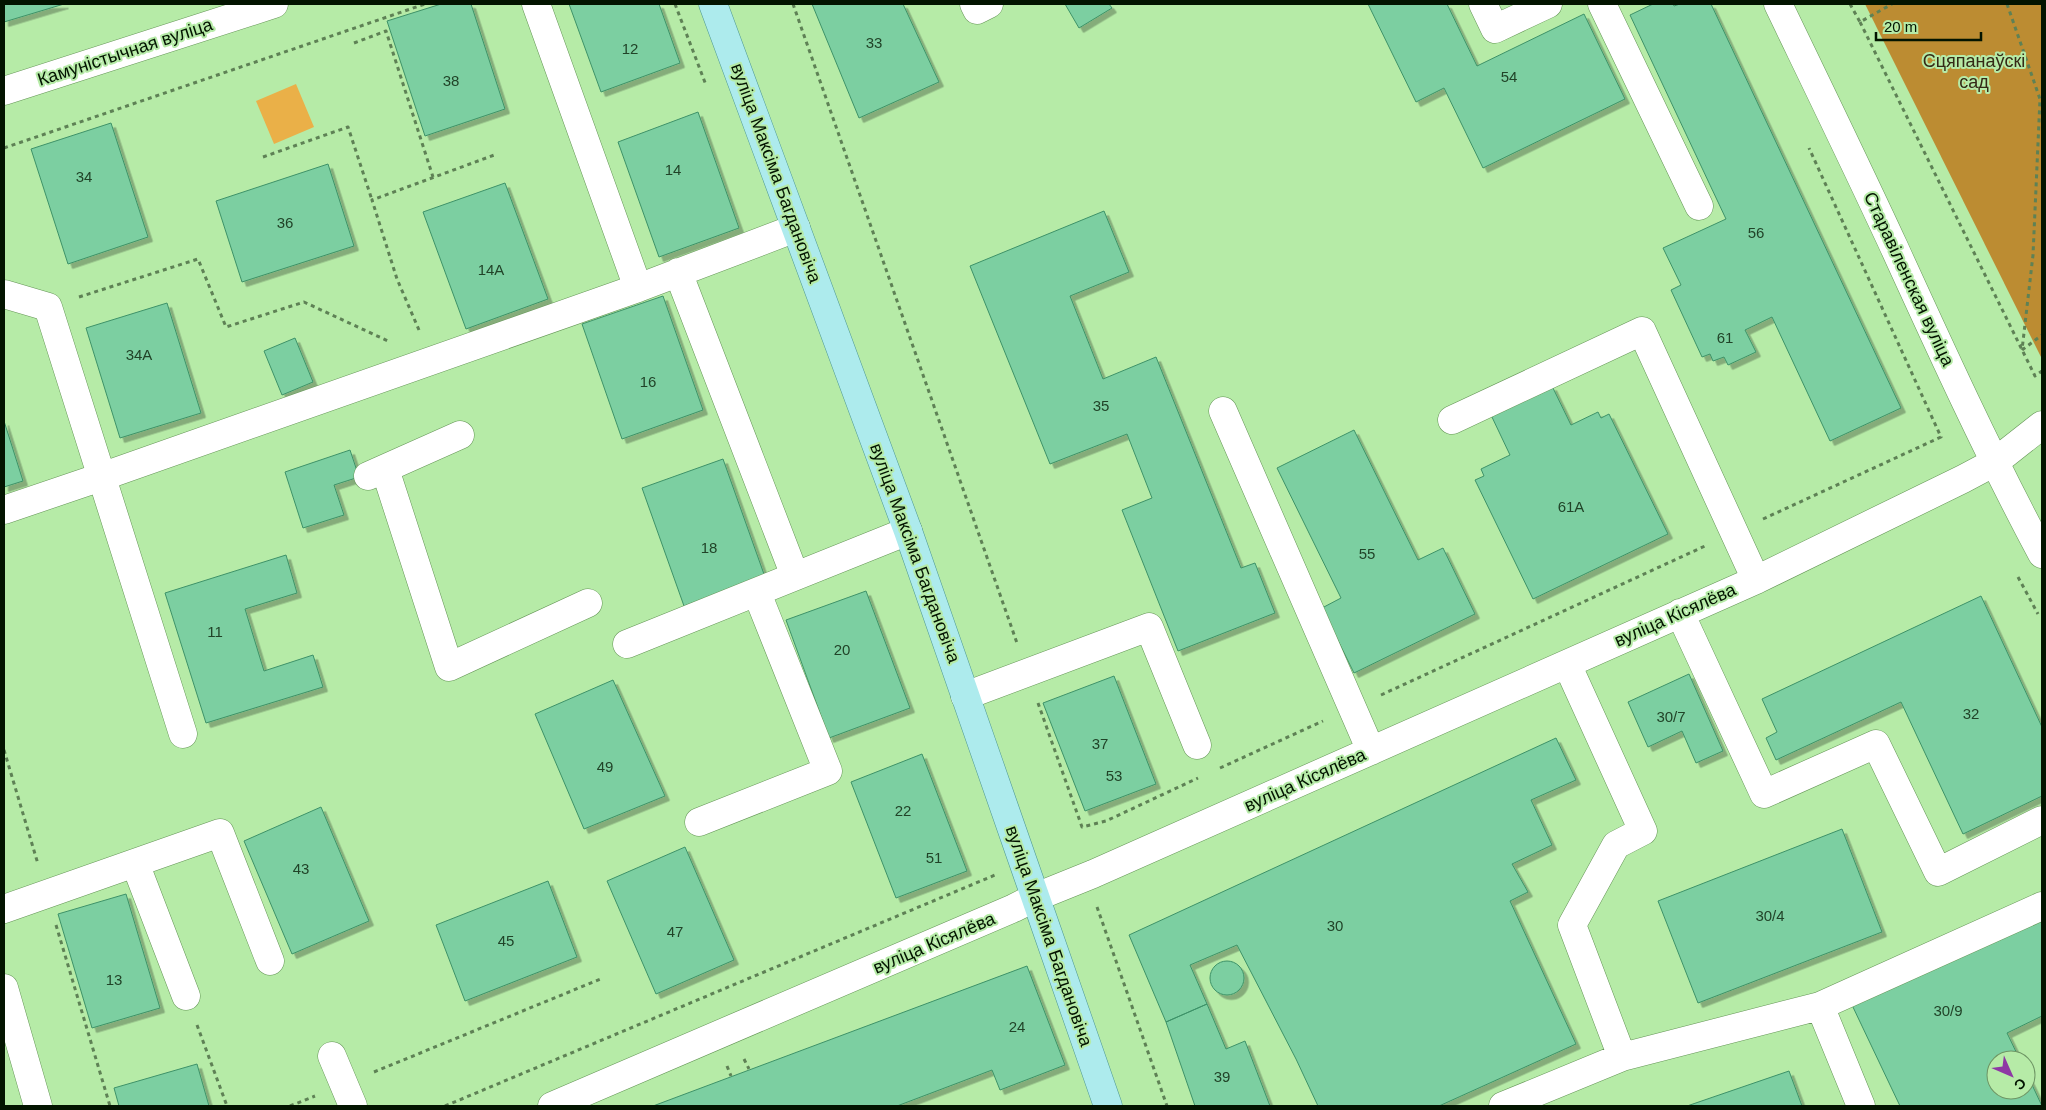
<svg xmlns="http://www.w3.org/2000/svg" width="2046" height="1110" font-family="Arial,sans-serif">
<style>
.green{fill:#eab048}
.forest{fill:#bc8c32}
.building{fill:#7bcfa1;stroke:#3e9268;filter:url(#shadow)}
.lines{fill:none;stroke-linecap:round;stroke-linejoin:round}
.minor-casing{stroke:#649556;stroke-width:29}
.major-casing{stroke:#4e9792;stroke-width:29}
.path{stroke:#5e8155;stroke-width:3;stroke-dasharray:4 4;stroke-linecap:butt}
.minor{stroke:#fff;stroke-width:28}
.major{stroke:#adebed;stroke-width:28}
.labels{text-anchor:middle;stroke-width:4;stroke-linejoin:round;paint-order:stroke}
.number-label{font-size:15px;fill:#214328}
.street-label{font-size:18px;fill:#031400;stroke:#b6eba7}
.park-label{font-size:18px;fill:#352916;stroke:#b6eba7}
</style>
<defs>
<filter id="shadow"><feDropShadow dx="4.5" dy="4.5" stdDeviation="0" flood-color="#0004"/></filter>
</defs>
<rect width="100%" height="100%" fill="#b6eba7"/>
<path class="green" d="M296 84 314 127 274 144 256 101Z"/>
<path class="forest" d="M1865 4H2042V359Z"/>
<path class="building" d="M4 4H64L4 22Z
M441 4H471L505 109 425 136 387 21Z
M569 4H659L680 63 601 92Z
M812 4H903L939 82 859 118Z
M1065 4H1109L1112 8 1079 28Z
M1368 4H1447L1477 66 1584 14 1625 99 1483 168 1444 88 1416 102Z
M1653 4H1673L1674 6 1680 4H1711L1901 408 1830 441 1772 317 1745 330 1756 352 1728 365 1724 357 1713 361 1710 354 1702 357 1671 290 1681 285 1663 248 1726 219 1630 15Z
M698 112 739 228 659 257 618 142Z
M111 123 148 237 68 264 31 149Z
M328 164 354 246 242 282 216 201Z
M505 183 548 299 466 329 423 212Z
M1104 211 1129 272 1070 296 1103 379 1156 357 1241 568 1255 563 1275 613 1178 651 1122 510 1152 498 1127 434 1050 464 970 266Z
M663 296 703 410 622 439 582 324Z
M167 303 201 413 120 438 86 328Z
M295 338 313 382 282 395 264 351Z
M1552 386 1571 425 1598 412 1601 418 1609 414 1668 534 1533 599 1475 480 1484 476 1481 469 1510 455 1491 415Z
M4 421 23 481 4 487Z
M1354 430 1418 560 1443 548 1475 614 1354 673 1322 608 1341 598 1277 468Z
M350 450 359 477 334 485 344 515 303 528 285 472Z
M723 459 765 577 684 606 642 488Z
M286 555 297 593 245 609 264 671 313 655 323 687 206 723 165 593Z
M866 591 910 708 829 738 786 620Z
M1981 596 2042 727V796L1963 834 1901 702 1776 760 1766 738 1777 732 1762 699Z
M1689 674 1723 751 1696 763 1682 731 1648 747 1628 702Z
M1114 676 1156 784 1085 811 1043 703Z
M613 680 665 796 584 829 535 714Z
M1556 738 1576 780 1531 800 1552 845 1512 864 1528 892 1510 901 1576 1044 1439 1106H1318L1296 1059 1237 945 1190 965 1207 1004 1166 1022 1129 935Z
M922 754 967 871 896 898 851 782Z
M321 807 369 921 292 954 244 841Z
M1842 829 1882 932 1698 1003 1658 901Z
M685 847 734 960 656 994 607 881Z
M548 881 577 957 465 1001 436 925Z
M126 894 160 1008 92 1028 58 914Z
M2042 918V1016L2007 1033 2020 1060H1996V1090H2026V1072L2042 1106H1900L1852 1005Z
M1210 978a17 17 0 1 1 34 0a17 17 0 1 1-34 0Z
M1027 966 1065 1065 1000 1090 992 1070 897 1106H653Z
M1207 1004 1226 1049 1245 1041 1270 1106H1195L1166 1022Z
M197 1064 209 1106H119L114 1088Z
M1789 1071 1802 1106H1687Z"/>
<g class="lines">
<g class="minor-casing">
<path id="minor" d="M536 4 638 288
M974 4 977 10 989 4
M1483 4 1495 29 1548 4
M1602 4 1699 206
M1778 4C1817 85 1856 165 1894 247 1941 350 1988 453 2042 554
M4 91 274 4
M678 272 795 576
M4 294 48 307 183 734
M1223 411 1371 751
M1452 420 1642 331 1756 580
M385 469 449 667 588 603
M368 476 460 435
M4 510 101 477 638 288 796 228
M1680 613 1764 794 1876 744 1938 872 2042 820
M627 644 908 531
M965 696 1149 627 1197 745
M699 822 828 771 757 593
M135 863 186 996
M4 909 220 833 270 961
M4 988 38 1106
M1820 1006 1861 1106
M332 1056 353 1106
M1622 1057 1820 1006 2042 906
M552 1106 1014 908 1036 897 1093 874 1756 580 1963 479 1995 462 2042 425
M1503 1106 1622 1057 1572 925 1616 845 1643 831 1567 664"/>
</g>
<g class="major-casing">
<path id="major" d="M713 4 908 531 1108 1106"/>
</g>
<path class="path" d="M675 4 706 85
M793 4 1017 643
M1850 4 1860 22 1892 4
M2007 4 2040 99 2033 255 2022 350
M1860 22 2035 376 2042 371
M354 43 386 31 433 177
M4 148 425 4
M263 157 348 127 372 200
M79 297 198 259 226 327 304 302 388 341
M419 330 397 279 372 200 497 154
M2022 350 2042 335
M1763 519 1941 437 1809 148
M2018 577 2038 614
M1381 695 1705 546
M1038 703 1082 827 1106 821 1198 778
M4 750 38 864
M1220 768 1323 721
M1097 907 1167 1106
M56 925 110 1106
M197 1025 227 1106
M744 1059 749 1069
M727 1066 731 1076
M374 1072 603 978
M290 1106 315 1096
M445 1106 995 875"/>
<use href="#minor" class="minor"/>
<use href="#major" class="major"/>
</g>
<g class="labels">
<g class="number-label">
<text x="874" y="48">33</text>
<text x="630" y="54">12</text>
<text x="1509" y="82">54</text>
<text x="451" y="86">38</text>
<text x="673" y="175">14</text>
<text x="84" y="182">34</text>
<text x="285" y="228">36</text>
<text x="1756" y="238">56</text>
<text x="491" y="275">14А</text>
<text x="1725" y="343">61</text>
<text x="139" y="360">34А</text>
<text x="648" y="387">16</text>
<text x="1101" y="411">35</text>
<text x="1571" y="512">61A</text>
<text x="709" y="553">18</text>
<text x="1367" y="559">55</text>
<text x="215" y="637">11</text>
<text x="842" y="655">20</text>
<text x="1971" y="719">32</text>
<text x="1671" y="722">30/7</text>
<text x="1100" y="749">37</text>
<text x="605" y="772">49</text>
<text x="1114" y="781">53</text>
<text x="903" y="816">22</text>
<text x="934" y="863">51</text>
<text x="301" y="874">43</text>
<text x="1770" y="921">30/4</text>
<text x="1335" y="931">30</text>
<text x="675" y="937">47</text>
<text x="506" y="946">45</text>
<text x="114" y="985">13</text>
<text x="1948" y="1016">30/9</text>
<text x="1017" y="1032">24</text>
<text x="1222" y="1082">39</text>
</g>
<g class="street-label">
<text transform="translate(125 52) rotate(-18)" y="6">Камуністычная вуліца</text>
<text transform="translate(776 173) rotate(70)" y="6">вуліца Максіма Багдановіча</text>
<text transform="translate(1909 279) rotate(65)" y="6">Старавіленская вуліца</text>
<text transform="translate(915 553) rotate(70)" y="6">вуліца Максіма Багдановіча</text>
<text transform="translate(1675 615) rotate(-24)" y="6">вуліца Кісялёва</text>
<text transform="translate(1305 780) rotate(-24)" y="6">вуліца Кісялёва</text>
<text transform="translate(1049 936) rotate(71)" y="6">вуліца Максіма Багдановіча</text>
<text transform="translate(934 943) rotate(-23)" y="6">вуліца Кісялёва</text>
</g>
<g class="park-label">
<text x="1974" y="67">Сцяпанаўскі<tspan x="1974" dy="21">сад</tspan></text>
</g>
</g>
<rect width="2046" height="1110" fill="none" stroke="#031400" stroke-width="10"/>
<g transform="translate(2011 1075) rotate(135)"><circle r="24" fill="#b6eba7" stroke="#6e9564"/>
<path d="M0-4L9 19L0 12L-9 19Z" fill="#8e38a4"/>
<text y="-8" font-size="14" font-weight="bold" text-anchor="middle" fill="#031400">С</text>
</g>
<path d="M1876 32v8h105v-8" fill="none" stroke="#031400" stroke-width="2.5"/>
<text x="1884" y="32" font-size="15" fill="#031400" stroke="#b6eba7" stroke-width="4" paint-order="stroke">20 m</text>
</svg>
